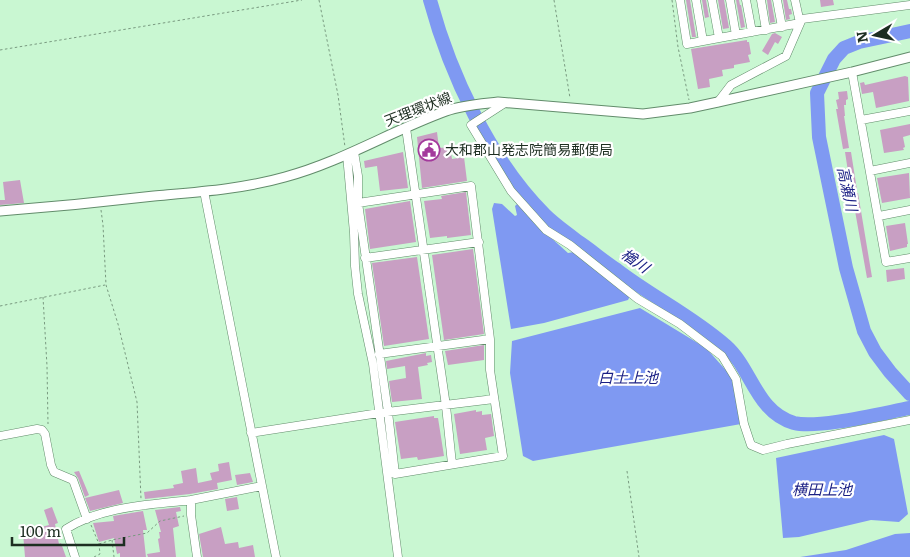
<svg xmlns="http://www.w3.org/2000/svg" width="910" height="557" font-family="Literata,'Noto Sans JP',serif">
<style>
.water{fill:#7f99f2}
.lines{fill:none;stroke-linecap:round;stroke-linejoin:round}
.river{stroke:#7f99f2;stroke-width:14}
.building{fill:#c89fc3}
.minor-casing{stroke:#628c6b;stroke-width:9}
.major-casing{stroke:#628c6b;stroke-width:11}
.path{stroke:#799a80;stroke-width:1;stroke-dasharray:2.5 2.5;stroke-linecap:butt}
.minor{stroke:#fff;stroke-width:8}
.major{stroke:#fff;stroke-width:9}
.labels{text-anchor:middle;stroke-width:4.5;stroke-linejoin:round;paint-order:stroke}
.street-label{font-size:14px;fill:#1d2e21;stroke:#fff}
.poi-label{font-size:14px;fill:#1d2e21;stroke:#fff;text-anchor:start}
.water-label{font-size:15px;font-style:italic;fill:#1a1f84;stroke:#fff}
</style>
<rect width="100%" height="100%" fill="#c9f7d2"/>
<path class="water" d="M494 203 502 204 515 216 517 215 515 206 518 203 538 226 568 253 574 252 631 294 628 300 544 323 511 329 492 209Z
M640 308 706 348 732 377 741 424 533 461 523 456 510 373 512 341Z
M884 435 894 439 908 514 899 522 871 520 799 537 783 538 776 458Z
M910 533V557H800L846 550 895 534Z"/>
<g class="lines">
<path class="river" d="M430 0C450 74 490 160 545 215 555 225 566 232 577 241 591 250 603 261 617 270 652 297 692 316 726 346 752 369 756 412 794 423 818 429 883 413 910 408
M910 31 859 42 844 48 834 59 817 93 819 137 846 268 864 331 875 352 890 372 910 394"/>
</g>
<path class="building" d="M686 0H690L696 37H692Z
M702 0H706L709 17 705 18Z
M718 0H724L729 28 723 29Z
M736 0H739L740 5H741L745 27 741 28Z
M767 0H771L775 22 770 23Z
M783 0H787L789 9H791L792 14 789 15 790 19 786 20Z
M820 0H833L834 5 821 7Z
M775 33 782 37 778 44 775 42 768 55 762 51 772 34Z
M747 40V42H749L751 54 748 55 750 62 734 65V68L722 70 723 76 709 79 710 87 698 89 691 49Z
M905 76 908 77 909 101 876 108 873 92 862 94 860 83 864 82 865 85Z
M847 91 848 99 846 100V105H844L845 116H844L849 148 843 149 836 109H838L836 100 839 99 838 92Z
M910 124V135L903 137 905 147 903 148 904 150 884 153 880 130Z
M437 132 439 148 450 147 452 159 464 157 467 181 422 188 417 137Z
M403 152 408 188 380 191 377 166 365 168 364 161Z
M845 152H851L857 190 851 191Z
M909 173 910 198 882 203 877 178Z
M20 180 24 203 0 205V200H5L3 182Z
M466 192 471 235 447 238V236L430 238 424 201 442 199 441 196Z
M858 193 872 277 867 278 852 194Z
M410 201 416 242 370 249 365 209Z
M905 223 908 244H907V247L890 251 886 226Z
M473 249 484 334 444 340 432 255Z
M417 257 429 339 384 346 372 263Z
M904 268 905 279 887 282 886 270Z
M484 345V360L448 365 445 351Z
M426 353V356L431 355 432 362 427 363 428 365 418 367 422 399 392 402 389 381 406 378 405 366 387 369 386 361Z
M476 410V412L482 411V415L491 414 494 436 485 438 487 450 460 454 454 414Z
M434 416V418H438L444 456 418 460 417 457 401 459 395 422Z
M229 462 232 480 217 483 218 489 190 494 145 499 144 492 174 488 173 485 183 483 181 471 196 468 198 483 212 480 210 473 219 471 218 464Z
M79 471 89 495 85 497 78 478 74 472Z
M250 473 253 482 237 485 235 475Z
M119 490 123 503 90 511 85 498Z
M237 497 239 509 227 511 225 499Z
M52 507 58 523 55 524 59 544 61 543 66 557H25L23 533H27L26 526 33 525 34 529 49 525 44 510Z
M180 507 181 511 176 512 179 526 173 528 176 557H148L147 554 160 552 158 539 160 538 159 532H161L155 510Z
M143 511 147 530H143L146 557H120V553L117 554 114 538 99 542 93 523 114 521 113 516Z
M221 527 225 544 238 542 239 548 253 545 255 557H203L199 534Z"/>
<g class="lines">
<g class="minor-casing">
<path id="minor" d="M680 0 687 44 800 23 795 0
M696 0 703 41
M712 0 719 38
M730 0 736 35
M746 0 752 32
M761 0 766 30
M777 0 782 27
M852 72 886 262 910 258
M718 102 731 85 786 56 802 19 910 5
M505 103 471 125 511 191 546 230 570 245 638 299 680 324 722 356 736 379 744 424 751 445 763 450 787 444 910 420
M861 120 910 111
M406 128 446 406 452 464
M354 152 358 176V203L388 412 395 474 503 456 490 370V339L471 186 358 203
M347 155 354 233 355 266 358 294 373 364 398 557
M870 171 910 163
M204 191 276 557
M879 216 910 210
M365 258 479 242
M379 354 490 339
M251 433 379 413 494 399
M0 436 37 429 42 430 45 434 51 465 54 472 73 480 87 519
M75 557 66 529C102 506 150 505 191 500
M197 557 191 515V500L262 486"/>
</g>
<g class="major-casing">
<path id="major" d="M0 211C52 207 103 202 154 196 198 192 243 189 285 177 341 162 391 131 446 111 462 105 480 104 498 102L643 114 690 108 718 102 852 72 910 57"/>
</g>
<path class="path" d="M319 0 338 95 345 147
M554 0 570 98
M672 0 678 47 689 100
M0 50 302 0
M101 210 103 225 106 285 118 324 137 402 141 499
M43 297 47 366 48 424
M0 306 105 285
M627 471 639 557
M91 525 99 544 100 554 94 557
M112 540 114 557
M99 544 112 540 147 533 160 521 184 516"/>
<use href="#minor" class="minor"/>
<use href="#major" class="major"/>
</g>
<defs>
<g id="civic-ring" transform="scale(1.125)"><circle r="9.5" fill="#fff" stroke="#a33a9c" stroke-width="1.5"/><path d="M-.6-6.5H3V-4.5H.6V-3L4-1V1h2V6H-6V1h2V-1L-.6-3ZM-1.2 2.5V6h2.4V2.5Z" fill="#a33a9c"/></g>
</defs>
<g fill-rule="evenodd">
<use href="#civic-ring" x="429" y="150"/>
</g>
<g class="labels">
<g class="street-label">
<text transform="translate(418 109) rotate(-21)" y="5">天理環状線</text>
</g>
<g class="poi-label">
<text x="445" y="155">大和郡山発志院簡易郵便局</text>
</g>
<g class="water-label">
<text transform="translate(847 189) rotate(78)" y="5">高瀬川</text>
<text transform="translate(635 261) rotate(35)" y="5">楢川</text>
<text x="628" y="383">白土上池</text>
<text x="822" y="495">横田上池</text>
</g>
</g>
<g transform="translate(875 35) rotate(261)" stroke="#ffffff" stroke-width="4" paint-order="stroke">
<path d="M0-4L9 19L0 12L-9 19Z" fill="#1d2e21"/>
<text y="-8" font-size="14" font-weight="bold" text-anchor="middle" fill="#1d2e21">N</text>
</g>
<path d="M12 537v8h112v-8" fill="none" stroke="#1d2e21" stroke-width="2.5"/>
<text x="20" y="537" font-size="15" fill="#1d2e21" stroke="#ffffff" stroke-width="4" paint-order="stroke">100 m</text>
</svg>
